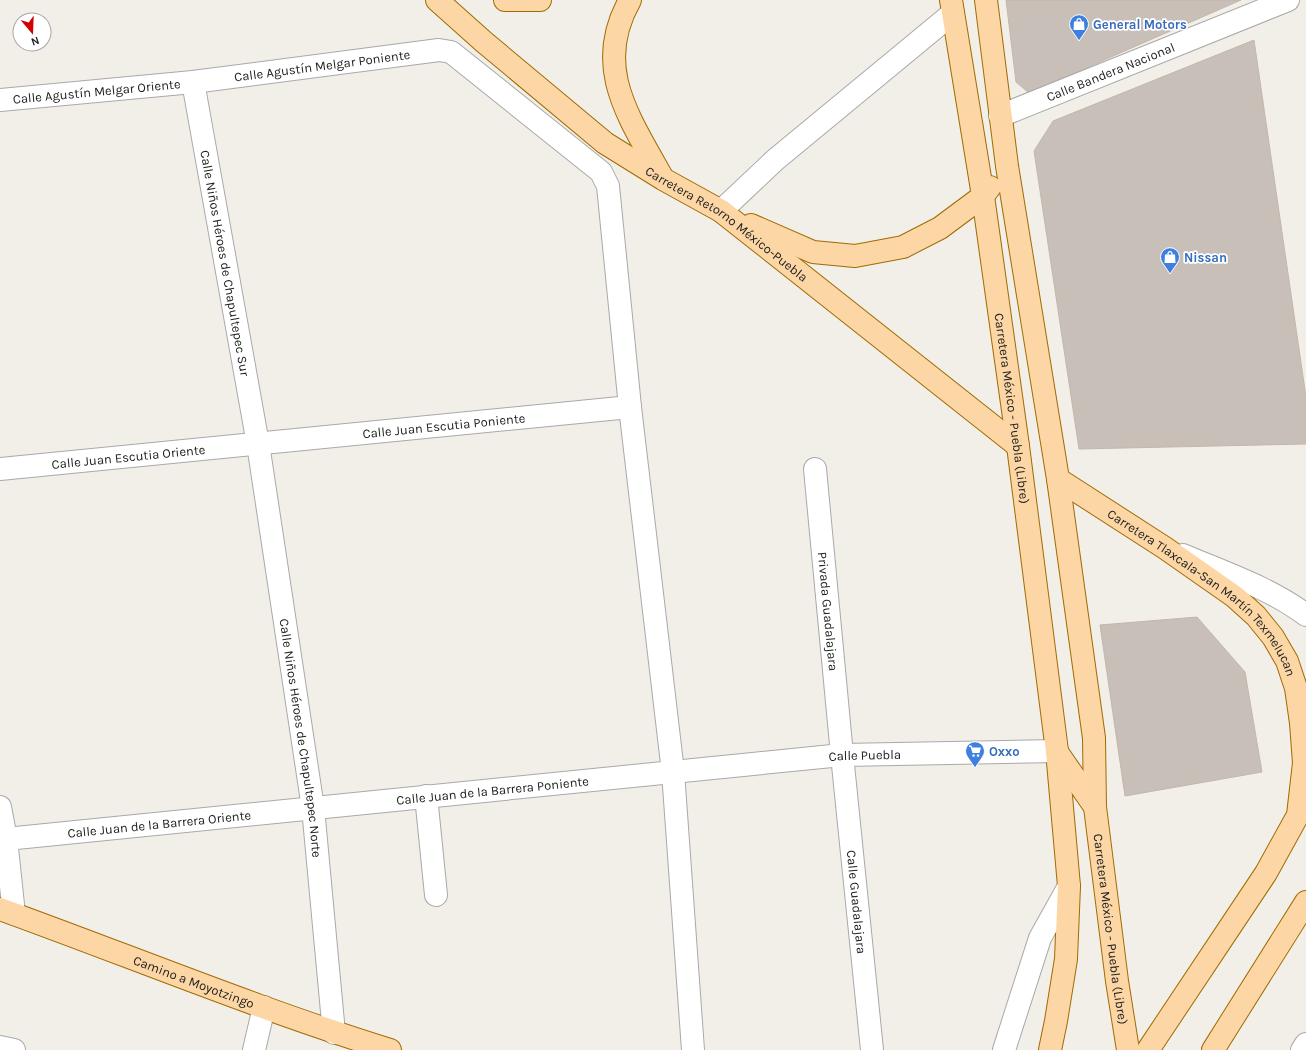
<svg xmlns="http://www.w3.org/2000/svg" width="1306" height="1050" font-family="Karla,sans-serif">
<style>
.building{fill:#c7bfb8;stroke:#c4b6ab}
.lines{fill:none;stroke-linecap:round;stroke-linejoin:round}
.minor-casing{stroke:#a9a9a9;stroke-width:24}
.major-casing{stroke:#a06b00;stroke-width:24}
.minor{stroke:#fff;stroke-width:22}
.major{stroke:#fcd6a4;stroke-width:22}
.labels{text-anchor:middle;stroke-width:3.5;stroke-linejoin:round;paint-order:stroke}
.shop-label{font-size:13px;font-weight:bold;fill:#366cbe;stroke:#fff;text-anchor:start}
.street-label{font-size:13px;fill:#222;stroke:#fff}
</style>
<rect width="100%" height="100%" fill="#f2efe9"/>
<path class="building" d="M1006 0H1241L1029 93 1016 82Z
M1254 40 1306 397V444L1079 449 1034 151 1053 121Z
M1197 617 1245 672 1262 772 1125 796 1100 625Z"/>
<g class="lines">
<g class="minor-casing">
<g id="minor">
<path id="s1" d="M193 82 258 444 313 808 334 1033"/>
<path id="s2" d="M0 100 193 82 439 50 451 52 601 172 608 186 630 407 673 772 693 1050"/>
<path id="s3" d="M1000 116 1288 0"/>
<path d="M721 211 775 160 953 13"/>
<path id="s4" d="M0 469 630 407"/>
<path id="s5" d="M815 469 842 755 872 1050"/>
<path d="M1183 555C1225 573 1270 588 1306 615"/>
<path d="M426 796 436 895"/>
<path d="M0 807 6 839 14 914"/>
<path id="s6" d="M6 839 842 755 1057 751"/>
<path d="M0 1047 14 1050"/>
<path d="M254 1050 264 1007"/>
<path d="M1004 1050 1040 938 1069 886"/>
<path d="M1302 1050 1306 1044"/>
</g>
</g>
<g class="major-casing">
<g id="major">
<path id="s7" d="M437 0 484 42 605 143 663 179 721 211 1018 446"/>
<path d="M505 0H540"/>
<path d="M630 0C592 67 629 117 662 177"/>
<path id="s8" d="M951 0 983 196 1018 446 1057 751 1069 886 1066 959 1056 1021 1050 1050"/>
<path id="s9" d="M986 0 1007 166 1058 479 1094 738 1095 807 1117 981 1128 1050"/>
<path d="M751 225 813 252 855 256 903 247 940 228 983 196 990 187"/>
<path id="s10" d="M1058 479 1165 548 1235 597 1256 616 1273 637 1287 661 1296 688 1301 723 1304 763 1298 815 1266 873 1148 1050"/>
<path d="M1057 752 1095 807"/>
<path id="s11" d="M0 909C130 956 258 1009 390 1050"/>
<path d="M1213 1050 1306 902"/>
</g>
</g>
<use href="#minor" class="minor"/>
<use href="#major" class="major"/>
</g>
<defs>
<g id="shop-pin" transform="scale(1)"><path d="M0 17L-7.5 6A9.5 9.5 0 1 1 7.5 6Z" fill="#3f7fe0" stroke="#fff"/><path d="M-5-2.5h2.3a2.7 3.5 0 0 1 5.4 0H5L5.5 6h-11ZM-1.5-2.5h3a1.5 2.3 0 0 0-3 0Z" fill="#fff"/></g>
<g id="supermarket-pin" transform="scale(1)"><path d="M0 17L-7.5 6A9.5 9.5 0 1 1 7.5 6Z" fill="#3f7fe0" stroke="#fff"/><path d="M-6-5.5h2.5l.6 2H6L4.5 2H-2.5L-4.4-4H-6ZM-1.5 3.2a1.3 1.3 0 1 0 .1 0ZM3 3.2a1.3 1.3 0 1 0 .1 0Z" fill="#fff"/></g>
</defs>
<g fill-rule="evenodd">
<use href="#shop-pin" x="1079" y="24"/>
<use href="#shop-pin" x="1170" y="257"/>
<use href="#supermarket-pin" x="975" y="751"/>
</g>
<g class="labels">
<g class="shop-label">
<text x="1093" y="29">General Motors</text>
<text x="1184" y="262">Nissan</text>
<text x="989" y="756">Oxxo</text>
</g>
<g class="street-label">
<text dy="5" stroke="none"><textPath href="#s2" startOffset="324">Calle Agustín Melgar Poniente</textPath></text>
<text dy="5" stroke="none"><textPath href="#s3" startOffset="119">Calle Bandera Nacional</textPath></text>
<text dy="5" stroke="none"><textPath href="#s2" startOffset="97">Calle Agustín Melgar Oriente</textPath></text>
<text dy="5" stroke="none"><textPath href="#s7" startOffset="367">Carretera Retorno México-Puebla</textPath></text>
<text dy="5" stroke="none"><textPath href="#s1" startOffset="184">Calle Niños Héroes de Chapultepec Sur</textPath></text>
<text dy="5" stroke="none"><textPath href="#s8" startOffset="413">Carretera México - Puebla (Libre)</textPath></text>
<text dy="5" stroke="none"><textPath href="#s4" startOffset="446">Calle Juan Escutia Poniente</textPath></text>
<text dy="5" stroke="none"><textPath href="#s4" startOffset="129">Calle Juan Escutia Oriente</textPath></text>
<text dy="5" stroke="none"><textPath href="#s10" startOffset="186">Carretera Tlaxcala-San Martín Texmelucan</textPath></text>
<text dy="5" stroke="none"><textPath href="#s5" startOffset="143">Privada Guadalajara</textPath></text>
<text dy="5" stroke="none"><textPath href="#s1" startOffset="665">Calle Niños Héroes de Chapultepec Norte</textPath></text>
<text dy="5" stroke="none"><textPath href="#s6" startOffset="863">Calle Puebla</textPath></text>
<text dy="5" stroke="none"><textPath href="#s6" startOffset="489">Calle Juan de la Barrera Poniente</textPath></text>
<text dy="5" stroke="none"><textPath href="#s6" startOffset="154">Calle Juan de la Barrera Oriente</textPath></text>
<text dy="5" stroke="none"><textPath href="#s5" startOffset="435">Calle Guadalajara</textPath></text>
<text dy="5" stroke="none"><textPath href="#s9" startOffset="938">Carretera México - Puebla (Libre)</textPath></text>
<text dy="5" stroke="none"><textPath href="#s11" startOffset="207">Camino a Moyotzingo</textPath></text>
</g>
</g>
<g transform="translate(32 32) rotate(161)"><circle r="19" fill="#ffffff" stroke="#a7a7a7"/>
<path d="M0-3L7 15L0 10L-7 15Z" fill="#d40000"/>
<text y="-6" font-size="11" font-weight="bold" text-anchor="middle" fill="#222222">N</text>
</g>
</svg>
